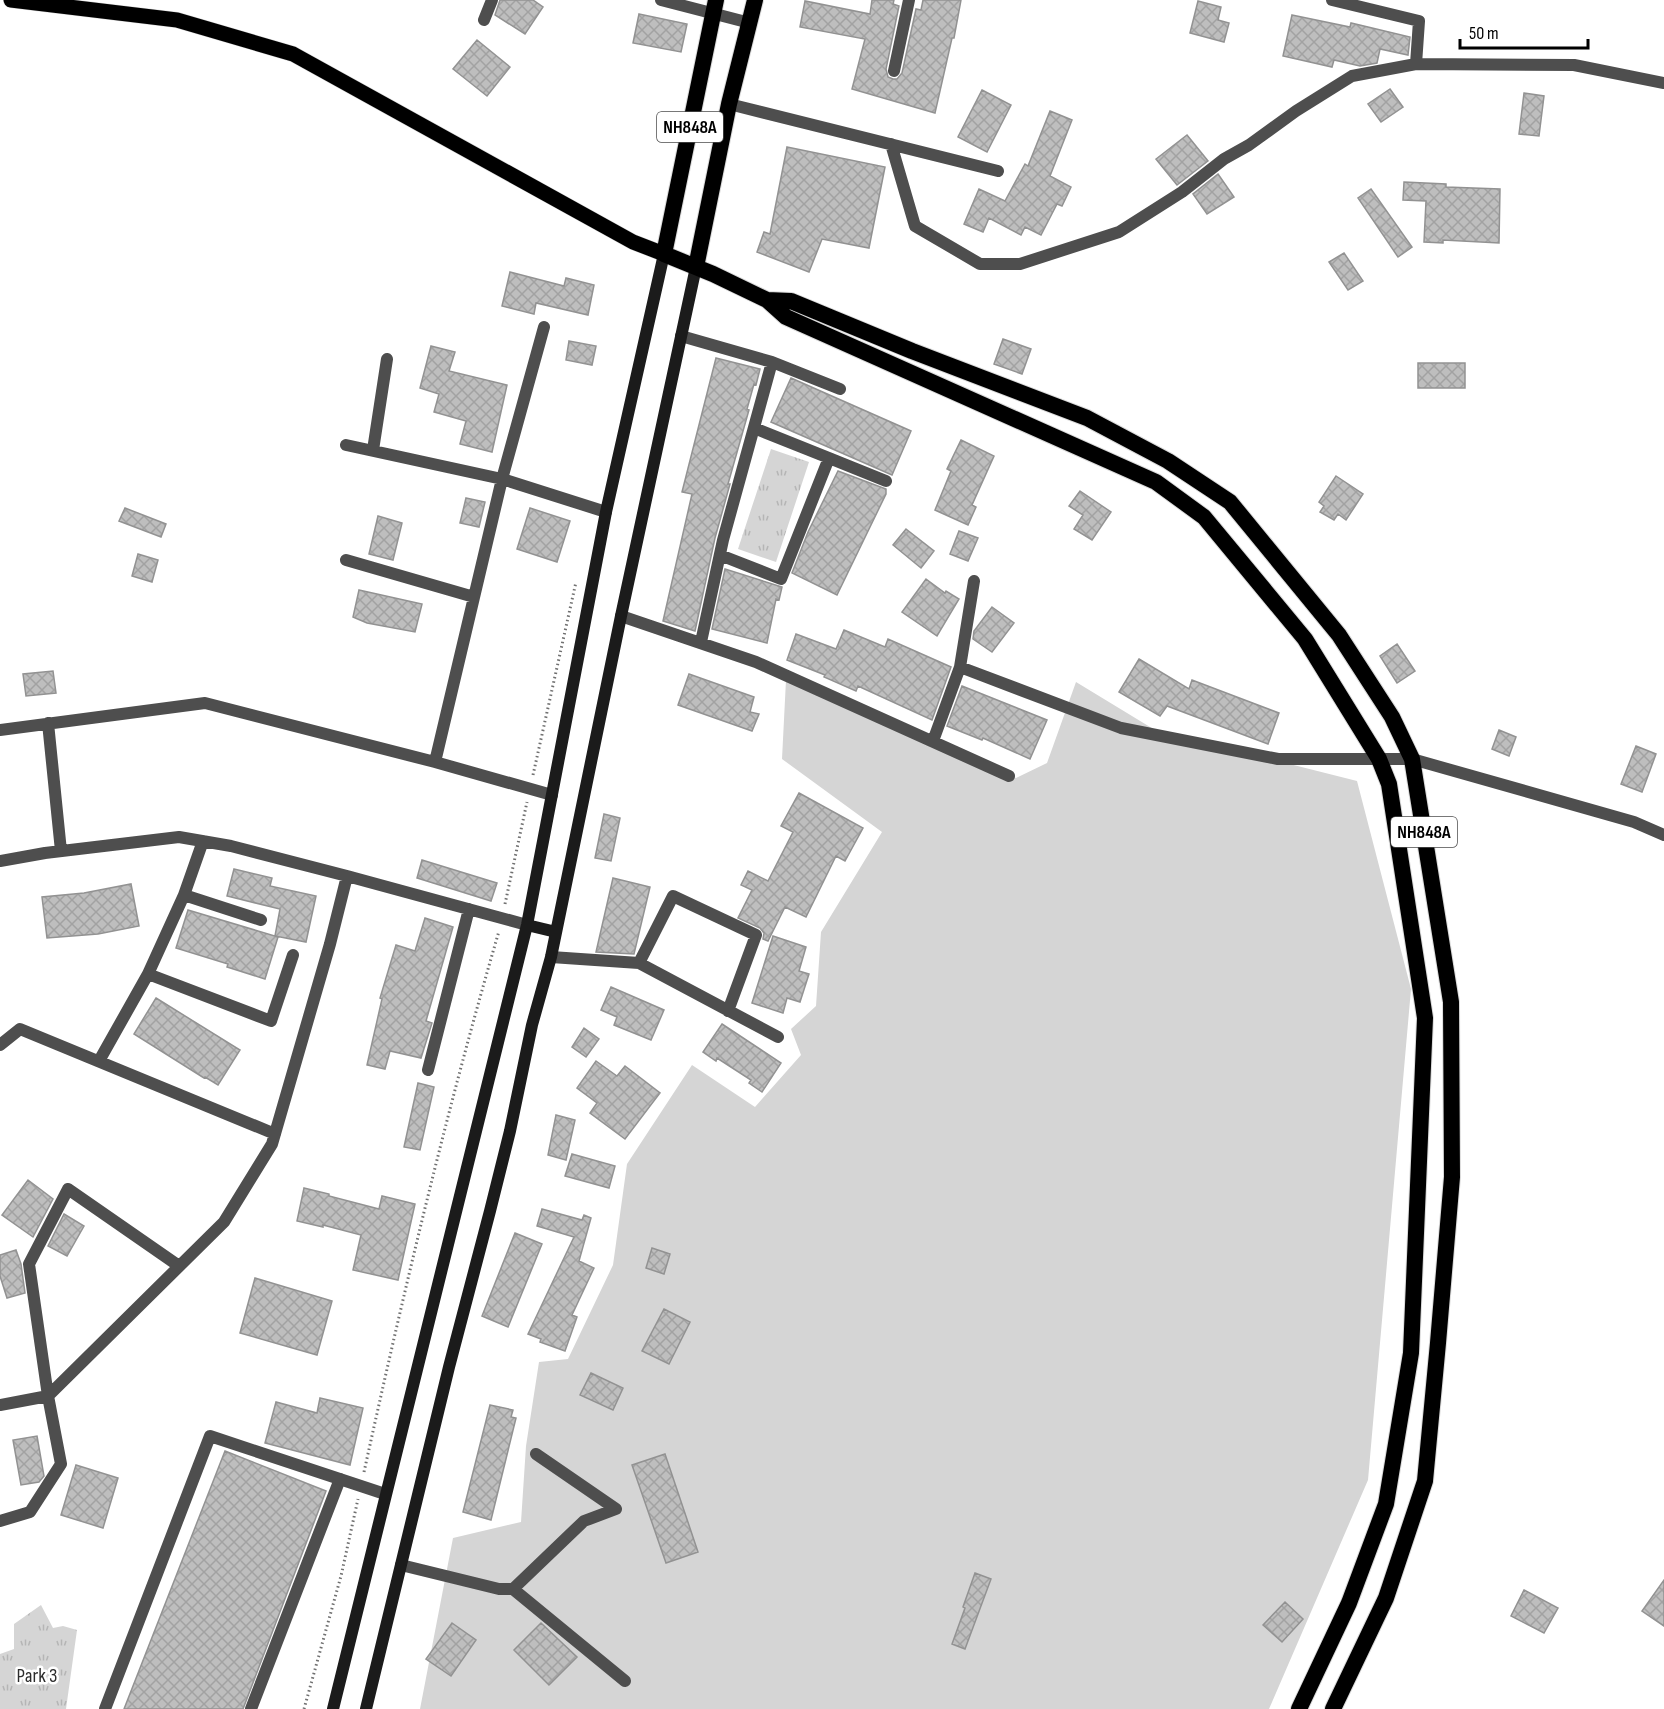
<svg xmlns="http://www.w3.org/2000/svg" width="1664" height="1709" font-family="'Sofia Sans Condensed',sans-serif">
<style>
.grass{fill:#d5d5d5}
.park{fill:url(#park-tufts)}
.building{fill:url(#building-cross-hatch);stroke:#929292;stroke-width:1.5}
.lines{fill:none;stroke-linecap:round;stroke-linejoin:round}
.primary-casing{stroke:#dbdbdb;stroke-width:16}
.trunk-casing{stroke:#dbdbdb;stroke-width:18}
.path{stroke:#707070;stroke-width:3;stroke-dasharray:1.5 3;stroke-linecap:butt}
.pedestrian{stroke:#4e4e4e;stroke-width:12}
.minor{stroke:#4e4e4e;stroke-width:12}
.secondary{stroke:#1b1b1b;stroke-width:12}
.primary{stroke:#000;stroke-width:15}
.trunk{stroke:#000;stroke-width:16}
.labels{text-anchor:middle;stroke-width:5;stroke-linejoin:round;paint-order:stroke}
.shield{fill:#fff;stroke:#4c4c4c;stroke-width:1.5}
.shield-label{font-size:18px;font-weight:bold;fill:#000}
.park-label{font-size:20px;fill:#2c2c2c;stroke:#fff}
</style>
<defs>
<pattern id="park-tufts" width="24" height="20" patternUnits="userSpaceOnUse" patternTransform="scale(1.5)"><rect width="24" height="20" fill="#d5d5d5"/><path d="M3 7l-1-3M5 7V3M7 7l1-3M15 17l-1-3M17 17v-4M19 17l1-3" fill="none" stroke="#b5b5b5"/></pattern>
<pattern id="building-cross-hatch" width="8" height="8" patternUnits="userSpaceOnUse" patternTransform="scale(1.5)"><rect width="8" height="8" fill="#bebebe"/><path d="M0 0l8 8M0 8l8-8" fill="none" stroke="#a2a2a2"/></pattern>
</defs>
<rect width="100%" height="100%" fill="#fff"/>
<path class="grass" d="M786 680 1016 778 1047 763 1076 682 1155 730 1357 781 1411 989 1368 1480 1269 1709H420L453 1538 521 1522 526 1446 539 1362 568 1359 613 1265 627 1164 692 1065 755 1107 801 1055 791 1029 816 1006 821 932 882 832 782 759Z"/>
<path class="park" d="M771 449 809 462 776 562 738 549Z
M41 1605 53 1628 63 1626 77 1630 66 1709H0V1654L14 1649V1624Z"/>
<path class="building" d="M500 0H533L543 7 525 34 495 15Z
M872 0H894L893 4 899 6 886 69 888 77 893 79H897L902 73 916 9 921 10 923 0H961L954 38H952L935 113 852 89 865 39 800 27 805 1 870 14Z
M1198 1 1221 7 1218 20 1229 23 1224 42 1190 33Z
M639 14 687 24 681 52 633 43Z
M1292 15 1350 27 1351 23 1410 37 1408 55 1380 49 1377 63 1360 66 1334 60 1332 67 1283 56Z
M477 40 510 67 487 96 453 69Z
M1390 89 1403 107 1381 122 1368 104Z
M982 90 1011 105 987 152 958 137Z
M1524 93 1544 96 1539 136 1519 134Z
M1050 111 1072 120 1050 176 1071 187 1062 206 1057 204 1041 235 1025 227 1021 235 989 218 983 232 964 224 979 189 1005 201 1025 164 1028 166Z
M1187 135 1208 161 1177 185 1156 159Z
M787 147 885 167 869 248 822 239 809 272 757 252 764 232 770 234Z
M1218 174 1234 197 1207 214 1193 194Z
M1404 182 1446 184V187L1500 189 1499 243 1443 240V243L1424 242 1426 201 1403 200Z
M1371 189 1412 247 1398 257 1358 198Z
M1344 253 1363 281 1348 290 1329 262Z
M510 272 564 286 566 278 594 285 588 315 536 303 534 314 502 306Z
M1003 339 1031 349 1022 374 994 364Z
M569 341 596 346 592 365 566 360Z
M431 346 455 352 449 371 507 385 492 452 460 444 466 421 434 412 439 394 420 388Z
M716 358 760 369 756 385 754 384 747 409 749 410 728 484H730L715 538 695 631 663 621 692 494 682 492Z
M1418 363H1465V388H1418Z
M791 378 911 431 892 475 771 422Z
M961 440 994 456 972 505 976 507 968 525 935 510 951 471 947 469Z
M838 471 886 489V494L837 595 792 573 808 532Z
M1336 476 1363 494 1346 520 1338 514 1334 520 1320 512 1324 506 1319 502Z
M1080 491 1111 512 1092 540 1074 529 1083 515 1069 506Z
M466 498 485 502 479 527 460 523Z
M125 508 166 524 161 537 119 521Z
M530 508 570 521 557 562 517 549Z
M378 516 402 523 393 560 369 554Z
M906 529 934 551 921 568 893 545Z
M959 531 978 538 968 561 950 554Z
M138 554 158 560 152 582 132 576Z
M725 569 782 587 779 600 776 599 767 643 712 629Z
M926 579 945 593 946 591 959 599 937 636 902 612Z
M359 590 422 604 415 632 367 623 353 617Z
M992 607 1014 623 992 652 973 639 974 631Z
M844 630 885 647 888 639 951 667 932 720 858 686 856 691 824 677 825 675 787 660 796 634 836 649Z
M1397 644 1415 671 1397 683 1380 656Z
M1139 659 1189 689 1192 680 1279 713 1268 744 1167 706 1160 716 1119 692Z
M53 671 56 693 26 696 23 674Z
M689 674 754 697 750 712 759 714 752 731 678 705Z
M962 686 1047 720 1030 759 983 738 982 740 947 726Z
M1499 730 1516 737 1509 756 1492 749Z
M1636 746 1656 754 1642 792 1621 784Z
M799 793 863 828 845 861 836 856 806 917 785 907 768 941 763 939 764 933 760 928 738 918 752 890 741 885 748 871 768 881 793 832 781 826Z
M604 814 620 818 611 861 595 858Z
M422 860 497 883 491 901 417 878Z
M234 869 272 878 270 886 316 896 306 942 275 936 280 909 227 896Z
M613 878 650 887 634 954 596 952Z
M131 884 139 926 98 934 47 938 42 897 84 893Z
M188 910 278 937 265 979 227 967 228 964 176 948Z
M425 918 453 927 426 1021 432 1023 421 1058 390 1051 385 1069 367 1065 382 999 380 998 396 945 415 951Z
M773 936 806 947 799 971 809 974 800 1002 787 998 783 1013 752 1003Z
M611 987 664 1010 651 1040 614 1025 617 1017 601 1010Z
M156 998 240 1050 218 1085 205 1077 204 1078 134 1034Z
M722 1024 781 1063 762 1092 749 1083 751 1080 717 1058 716 1061 703 1052Z
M584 1028 599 1039 586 1057 572 1047Z
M596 1061 617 1076 625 1066 660 1093 625 1139 590 1113 597 1103 577 1088Z
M418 1083 434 1087 420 1150 404 1147Z
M556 1115 575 1120 566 1160 548 1155Z
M572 1154 615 1166 609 1188 565 1176Z
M28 1180 53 1199 33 1237 2 1215Z
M304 1188 329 1194V1196L379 1209 382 1196 415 1204 398 1280 353 1270 361 1235 323 1225V1227L297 1221Z
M542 1209 582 1220 584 1215 591 1218 579 1261 594 1268 572 1315 577 1317 565 1351 540 1342 541 1339 528 1334 574 1237 537 1226Z
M64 1214 84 1226 67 1256 48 1246Z
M515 1233 542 1244 508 1327 482 1316Z
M652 1248 670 1254 664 1274 646 1268Z
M16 1250 21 1264 25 1293 7 1298 0 1276V1255Z
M255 1278 332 1301 317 1355 240 1333Z
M664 1309 690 1322 669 1364 642 1351Z
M591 1373 623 1388 613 1410 580 1395Z
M320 1398 363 1408 350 1465 265 1443 276 1402 317 1413Z
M490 1405 513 1410 511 1417 516 1418 491 1520 463 1512Z
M37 1436 44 1476 39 1482 21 1485 13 1440Z
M225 1451 326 1491 243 1709H124Z
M665 1454 698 1552 666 1563 632 1465Z
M76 1465 118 1478 103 1528 61 1515Z
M975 1573 991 1579 965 1649 952 1644 965 1608 963 1607Z
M1664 1580V1626L1642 1611Z
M1524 1590 1558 1608 1544 1633 1511 1616Z
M1285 1602 1303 1619 1282 1642 1263 1625Z
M452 1623 476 1640 451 1676 426 1659Z
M541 1623 577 1657 549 1685 514 1650Z"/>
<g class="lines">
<g class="primary-casing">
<path id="primary" d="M11 0 177 20 293 54 633 242 664 254"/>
</g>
<g class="trunk-casing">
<path id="trunk" d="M716 0 664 254 713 274 767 300 786 317 1156 482 1204 517 1305 639 1379 759 1389 784 1425 1018 1411 1353 1386 1504 1349 1603 1299 1709
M696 267 729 104 755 0
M767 300 791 301 912 351 1087 418 1168 461 1230 502 1339 635 1392 717 1412 759 1451 1002 1452 1177 1438 1343 1425 1481 1386 1598 1333 1709"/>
</g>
<path class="path" d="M533 775 576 582
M505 904 527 802
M364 1472C404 1290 447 1109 499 931
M304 1709 341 1576 358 1499"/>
<path class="pedestrian" d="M251 1709 340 1479"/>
<path class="minor" d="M661 0 750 23
M1332 0 1419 21 1416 64
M484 20 492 0
M894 71 909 0
M729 104 998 171
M891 144 915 226 980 264H1020L1119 232 1182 192 1224 159 1249 145 1296 111 1352 76 1416 64 1574 65 1664 83
M681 336 772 362 840 389
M346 445 502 479 606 512
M373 450 387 359
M829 458 886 481
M720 555 781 579 829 458 754 428
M346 560 474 597
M974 581 960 667 1121 728 1278 759H1412L1634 822 1664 835
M621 616 756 662 1009 776
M701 642 723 540 772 362
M48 723 61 851
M0 730 205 703 435 762 552 795
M933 741 960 667
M435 762 502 479 544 327
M0 861 45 853 179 837 231 846 347 876
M184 895 261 920
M551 957 639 963 778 1037
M639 963 673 896 756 935 728 1011
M148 974 184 895 203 841
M0 1045 20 1029 275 1134
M99 1061 148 974 271 1021 293 955
M428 1070 469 909
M179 1266 68 1189 29 1264 48 1396 224 1222 272 1144 330 944 347 876 527 925
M0 1405 48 1396 61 1464 30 1512 0 1521
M401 1565 499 1589H513L625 1681
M513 1589 584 1521 616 1509 536 1454
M105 1709 210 1436 385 1494"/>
<path class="secondary" d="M527 925 556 932
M333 1709 527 925 606 512 664 254
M366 1709 449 1367 490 1211 510 1131 532 1025 551 957 621 616 696 267"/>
<use href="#primary" class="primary"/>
<use href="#trunk" class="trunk"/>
</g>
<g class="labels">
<g class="shield">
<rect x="657" y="112" width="66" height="30" rx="4.5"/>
<rect x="1391" y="817" width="66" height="30" rx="4.5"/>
</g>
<g class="shield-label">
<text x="690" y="133">NH848A</text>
<text x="1424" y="838">NH848A</text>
</g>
<g class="park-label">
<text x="37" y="1682">Park 3</text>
</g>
</g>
<path d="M1460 39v9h128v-9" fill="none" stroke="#000000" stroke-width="3"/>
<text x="1469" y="39" font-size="18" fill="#000000" stroke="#ffffff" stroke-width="4.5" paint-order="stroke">50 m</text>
</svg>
